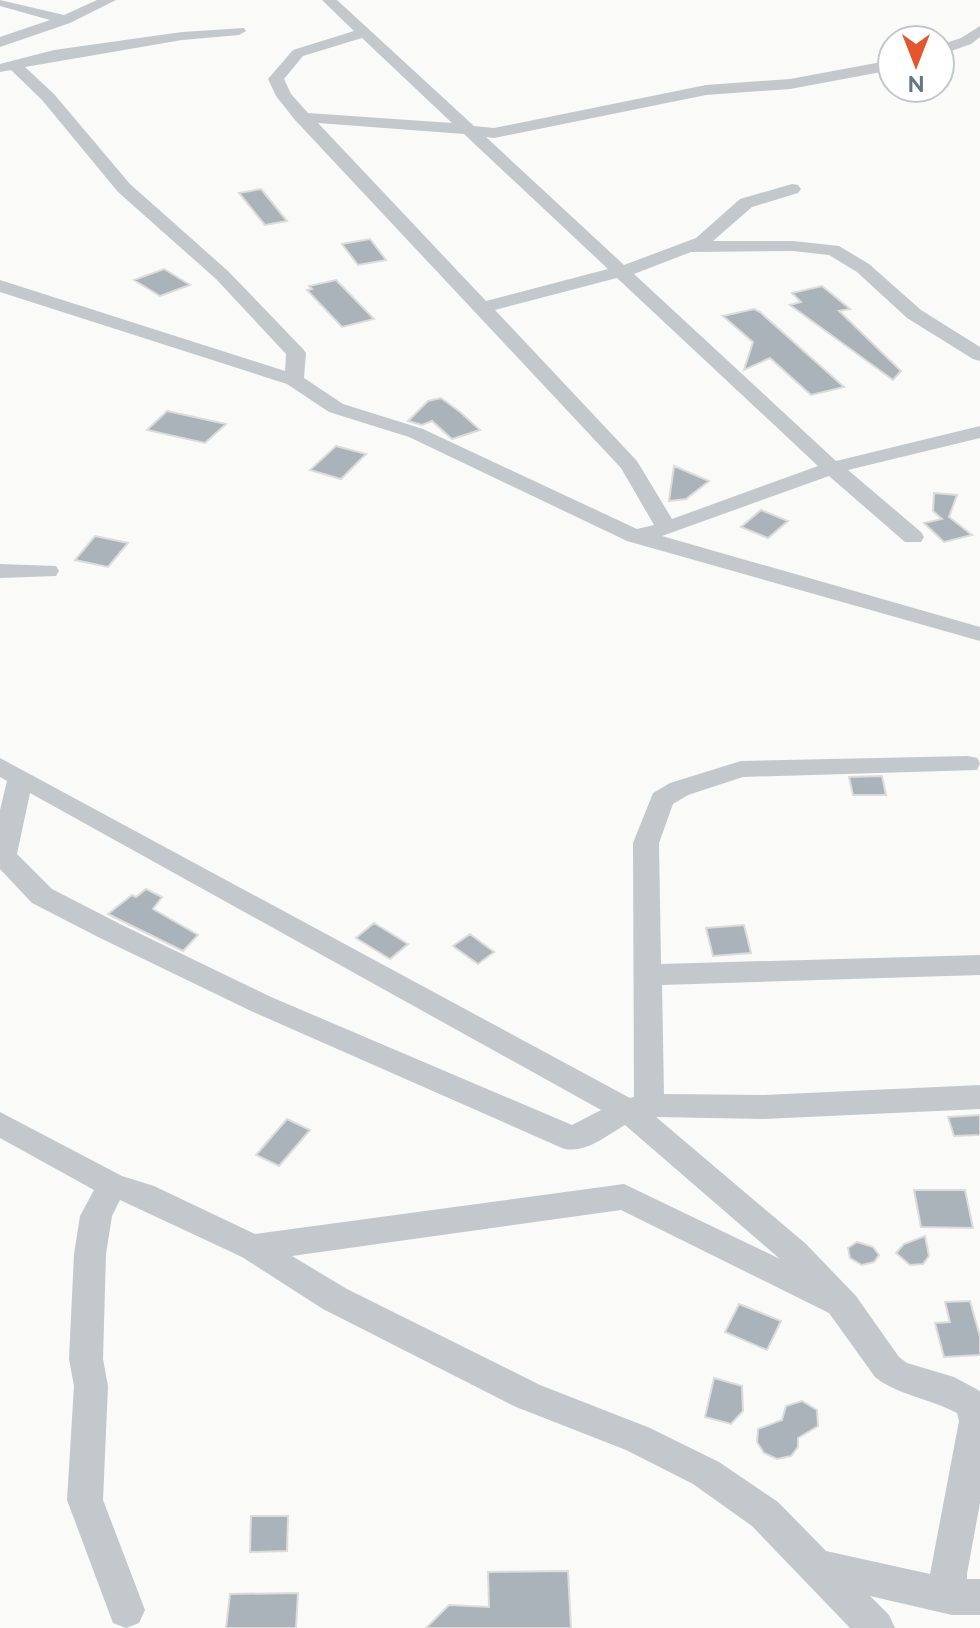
<svg xmlns="http://www.w3.org/2000/svg" width="980" height="1628" font-family="Raleway,sans-serif">
<style>
.building{fill:#aab3b9;stroke:#dcdcda;stroke-width:2}
.lines{fill:none;stroke-linecap:round;stroke-linejoin:round}
.minor{fill:#c3c8cc;fill-rule:evenodd}
</style>
<rect width="100%" height="100%" fill="#fafaf8"/>
<path class="building" d="M261 189 287 221 265 225 239 193Z
M370 239 386 260 358 265 342 244Z
M164 269 190 285 160 296 134 280Z
M336 280 374 319 342 327 307 290 312 289 309 286Z
M822 286 850 309 839 311 901 371 893 380 790 305 801 302 792 293Z
M754 309 760 312 844 387 811 395 770 358 744 370 753 342 723 316Z
M441 398 460 412 480 430 452 439 432 421 422 425 408 421 428 401Z
M167 411 226 424 205 443 147 430Z
M336 446 366 454 341 479 310 470Z
M674 466 709 481 686 499 669 501Z
M934 493 957 495 949 517 972 535 944 542 924 523 942 519 933 511Z
M761 510 788 521 768 538 741 527Z
M95 536 128 543 108 567 75 560Z
M882 776 886 795H853L849 777Z
M146 889 162 897 153 909 198 935 183 951 108 914 132 895 136 897Z
M374 923 408 944 390 959 356 938Z
M744 925 751 953 713 956 706 928Z
M470 934 494 952 478 964 453 946Z
M980 1115V1135L954 1136 948 1117Z
M287 1119 310 1130 279 1166 256 1155Z
M914 1190H965L973 1228 921 1227Z
M925 1236 929 1256 923 1264 910 1265 896 1253 904 1244Z
M857 1242 873 1247 879 1255 874 1262 862 1265 850 1258 848 1248Z
M970 1301 980 1337V1355L944 1357 935 1323 950 1322 945 1302Z
M739 1304 781 1321 767 1350 725 1332Z
M714 1378 742 1386 743 1411 731 1424 705 1417Z
M802 1401 817 1410 818 1426 798 1438V1447L791 1456 777 1459 764 1453 757 1442 758 1429 782 1420 786 1406Z
M251 1516H288L287 1551 250 1552Z
M568 1571 571 1628H426L449 1605 489 1607 488 1572Z
M298 1593 296 1628H226L230 1594Z"/>
<g class="lines">
<path class="minor" d="M0 0 64 15 97 0H116L70 23 0 47V37L50 20 0 6Z
M322 0H337L474 126 494 128 706 85 790 79 892 60V70L790 89 706 95 494 138 486 137 624 265 696 238 740 199 792 184 798 185 801 189 798 193 752 207 713 241H793L839 246 869 264 921 310 980 347V361L973 359 907 318 857 272 829 255 793 251 691 252 634 274 836 461 980 426V438L848 470 921 532 924 537 921 542H905L829 476 662 536 980 627V641L627 541 409 437 329 412 287 384 0 292V280L285 371 286 354 216 279 118 192 42 100 11 70 0 72V64L54 50 182 32 244 28 246 31 239 35 182 40 25 67 54 94 130 184 228 271 303 349 306 353 304 378 343 404 423 429 637 529 654 525 621 468 295 120 276 96 268 79 293 50 354 31ZM362 38 452 123 308 113 291 94 284 79 303 56ZM318 123 464 134 608 269 486 301ZM617 278 818 466 672 519 637 461 495 310Z
M980 26V37L971 44 940 55V45L961 38Z
M0 564 56 566 59 571 56 576 0 578Z
M968 756 977 758 980 763 977 770 743 777 688 795 673 804 659 843 661 964 980 955V975L662 985 664 1094 764 1095 980 1085V1109L764 1119 656 1117 806 1244 856 1296 899 1357 907 1363 954 1377 980 1391V1503L967 1574V1579H980V1615H952L870 1596 889 1615 895 1628H850L752 1526 693 1484 626 1450 516 1407 323 1309 242 1257 120 1200 112 1216 106 1254 103 1359 108 1386 103 1500 145 1610 139 1623 126 1628 113 1623 67 1500 74 1386 69 1359 74 1254 80 1216 94 1190 0 1138V1112L122 1176 154 1186 255 1234 624 1184 780 1259 625 1125C606 1136 584 1155 562 1148L251 1011 100 938 32 903 0 869V810L7 781 0 777V758L630 1098 634 1097 633 843 653 793 670 783 741 761ZM30 793 601 1110 572 1125 271 997 120 924 52 889 17 854ZM621 1210 829 1313 875 1377C897 1395 931 1399 957 1413L959 1421 930 1574 826 1551 778 1502 719 1462 650 1428 540 1385 347 1289 292 1256Z"/>
</g>
<g transform="translate(916 64) rotate(180)"><circle r="38" fill="#ffffff" stroke="#c1c8cd" stroke-width="2"/>
<path d="M0-6L14 30L0 20L-14 30Z" fill="#e4572e"/>
<text y="-12" font-size="22" font-weight="bold" text-anchor="middle" fill="#657683">N</text>
</g>
</svg>
